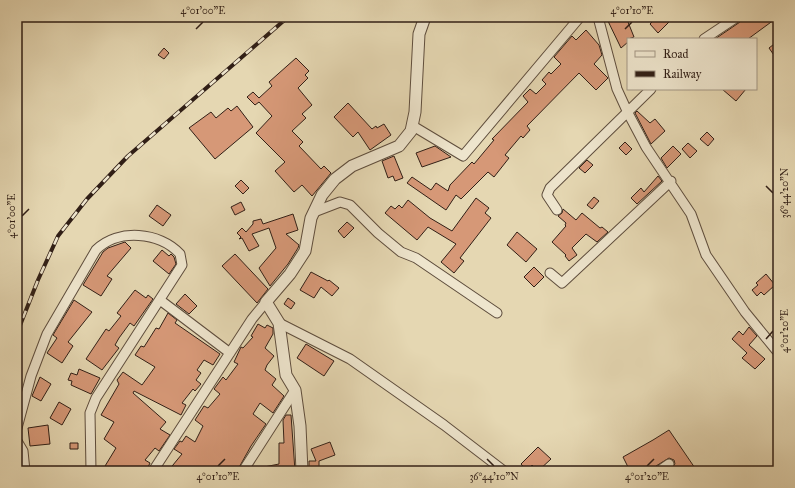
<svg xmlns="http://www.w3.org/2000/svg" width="795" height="488" font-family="'IM FELL Great Primer',serif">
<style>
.building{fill:#d69877;stroke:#311f16}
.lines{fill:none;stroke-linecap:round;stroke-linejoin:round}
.minor-casing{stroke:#5e4d3d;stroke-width:11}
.tertiary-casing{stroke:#5e4d3d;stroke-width:13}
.minor{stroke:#eee5cd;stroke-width:9}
.tertiary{stroke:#eee5cd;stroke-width:11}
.rail-casing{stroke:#311f16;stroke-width:4}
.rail{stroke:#eee5cd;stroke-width:2.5;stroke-dasharray:8;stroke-linecap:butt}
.ticks{fill:none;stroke:#311f16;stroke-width:1.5}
.neatline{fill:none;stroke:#311f16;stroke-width:1.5}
.ticks-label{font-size:10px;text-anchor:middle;fill:#311f16}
</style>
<rect width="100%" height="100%" fill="#e5d7b2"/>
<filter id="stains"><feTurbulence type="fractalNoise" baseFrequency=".005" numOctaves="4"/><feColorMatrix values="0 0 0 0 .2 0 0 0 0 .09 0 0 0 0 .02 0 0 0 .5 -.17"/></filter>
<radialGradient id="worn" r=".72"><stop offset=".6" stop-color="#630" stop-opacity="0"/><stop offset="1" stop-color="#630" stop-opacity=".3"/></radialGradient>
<path class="building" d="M606 17H626L634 37 628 39V42L621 48Z
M657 17H674L658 33 650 24Z
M743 17H778L748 39H715L740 22Z
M586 30 599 45 602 55 594 64 608 78 596 90 579 73 527 126 530 130 523 138 521 136 505 155 509 158 494 177 488 172 461 199 456 195 446 210 407 183 412 177 431 190 436 183 448 191 450 185 472 162 474 164 494 140 492 139 528 102 523 96 530 89 536 94 546 84 542 80 549 72 551 74 561 64 554 57 572 36 576 40Z
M778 41V61L769 48Z
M164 48 169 53 164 59 158 55Z
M296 58 309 71 305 75 308 78 298 88 312 105 302 114 306 118 292 131 303 142 299 146 321 169 324 166 331 173 312 196 302 185 294 192 275 171 285 162 256 133 272 116 259 102 255 105 247 97 253 92 259 98 272 86 269 82Z
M722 89H746L736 101Z
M348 103 372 129 376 126 377 128 384 124 391 135 370 150 358 132 353 137 334 117Z
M237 106 253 127 215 159 189 128 211 112 216 118 228 108 231 111Z
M637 111 650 123 655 119 665 131 651 144 635 113Z
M707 132 714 139 708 146 700 139Z
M625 142 632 149 626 155 619 148Z
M688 143 697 151 690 158 682 149Z
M435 146 451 157 422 167 416 153Z
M673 146 681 154 667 168 661 158Z
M394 156 403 178 395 181 393 176 388 178 382 161Z
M587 160 593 165 585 173 579 168Z
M658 176 662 181 637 204 631 198 641 188 644 192Z
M241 180 249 188 243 194 235 186Z
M594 197 599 201 592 209 587 205Z
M476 198 489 208 485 213 491 218 460 258 464 261 454 273 441 262 456 244 428 227 417 240 385 213 391 206 395 209 399 205 402 208 408 200 430 218 452 231Z
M241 202 245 210 235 215 231 207Z
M157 205 171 215 163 226 149 216Z
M563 209 576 220 582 213 600 228 602 227 608 232 597 242 586 234 572 248 577 255 569 261 565 256 566 255 552 242 566 226 565 225 566 223 558 216 562 213Z
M293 214 298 230 286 234 299 245 298 248 288 264 270 286 259 268 276 248 269 228 252 234 259 246 249 251 242 238 239 239 241 237 237 233 242 228 246 232 253 224V221L261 219 263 224Z
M347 222 354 228 344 238 338 231Z
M517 232 537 249 526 262 507 245Z
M125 242 131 248 107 276 112 279 101 296 83 285 103 252 108 248Z
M162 250 169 256 171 254 174 257 176 264 169 274 153 261Z
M235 254 268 289 257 303 222 266Z
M534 267 544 277 534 287 524 277Z
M311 272 328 281 329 280 339 288 332 296 321 287 314 298 300 290Z
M766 274 775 285 764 295 761 292 757 296 752 290 758 285 756 283Z
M135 290 146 298 148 295 153 299 134 326 130 323 119 338 115 345 119 348 102 370 86 359 106 329 109 331 121 316 117 313Z
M185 294 197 306 189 314 176 304Z
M288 298 295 303 291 309 284 304Z
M74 300 92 312 68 342 73 346 62 363 47 353 57 338 53 335Z
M168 313 177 320 175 323 220 354 213 365 204 360 197 370 201 373 196 380 201 384 195 391 193 389 182 403 186 405 181 415 134 391 133 393 166 422 160 429 170 435 159 451 155 448 145 460 150 463 146 471H102L116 448 104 439 114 422 101 415 119 384 117 380 123 372 142 385 155 367 135 355 141 346 144 347 156 328 159 329Z
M258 324 265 328 267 325 273 328V334L265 348 274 356 267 365 265 370 276 379 272 385 284 396 273 413 260 403 253 414 266 424 251 446 237 471H168L182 454 174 449 180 441 182 442 186 436 195 442 203 426 195 420 204 406 208 408 220 394 214 389 223 377 226 380 238 364 234 362 241 347 243 348 253 337 251 336Z
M749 327 757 336 749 345 765 359 755 369 742 358 747 353 732 339 739 331 743 335Z
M306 344 334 361 324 376 297 358Z
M79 369 100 378 91 394 71 385 72 381 68 380 71 373 77 375Z
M40 377 51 384 41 401 32 396Z
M59 402 71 409 62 425 50 418Z
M286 415H291L295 471H259V468L279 464V443H284L283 420Z
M48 425 50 444 30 446 28 428Z
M669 430 697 471H669L675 464 674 460 669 458 656 466 653 471H630L623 457 653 440Z
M330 442 335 455 319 461V471H309V461H316L311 449Z
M70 443H78V449H70Z
M538 447 551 459 538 471 532 465 527 471 521 464Z"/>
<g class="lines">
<g class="minor-casing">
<path id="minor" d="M598 17 617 89 628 113 646 147 691 214 706 255 745 312 776 350 778 348
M704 39 737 17
M413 126 463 156 580 17
M557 210 547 195 550 188 651 89
M314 212 340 202 350 205 378 233 401 252 416 258 497 313
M550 273 562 283 671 181
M160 300 230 353
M279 323 350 359 444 425 504 471
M17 428 31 376 47 334 96 250C118 228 160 232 180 254L182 265 96 398 90 413 91 471
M17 441 23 451 25 471
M153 471 252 319 266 302
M243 471 295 390
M659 471 669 464"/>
</g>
<g class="tertiary-casing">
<path id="tertiary" d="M302 471 300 426 295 390 286 375 279 323 266 302 290 274 305 251 311 218 322 195 335 179 352 166 399 146 411 131 415 112 419 34 425 17"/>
</g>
<use href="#minor" class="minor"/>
<use href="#tertiary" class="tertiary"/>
<g class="rail-casing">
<path id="rail" d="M17 333 38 280 58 236 87 199 128 156 288 17"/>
</g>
<use href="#rail" class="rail"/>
</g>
<path class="ticks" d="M196 29 203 22M625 29 632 22M766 186 773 193M22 216 29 209M766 339 773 331M487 459 494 466M218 466 225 459M647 466 654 459"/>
<rect width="795" height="488" fill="none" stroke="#e5d7b2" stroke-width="44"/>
<rect x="627" y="38" width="130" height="52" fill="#eee5cd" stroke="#a29684"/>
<rect x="635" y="51" width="20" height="6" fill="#eee5cd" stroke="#a29684"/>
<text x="663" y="58" font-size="12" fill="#311f16">Road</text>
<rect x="635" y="71" width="20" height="6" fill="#311f16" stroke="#a29684"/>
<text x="663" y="78" font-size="12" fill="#311f16">Railway</text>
<rect x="22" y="22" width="751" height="444" class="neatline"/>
<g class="ticks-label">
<text x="203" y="14">4°01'00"E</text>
<text x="632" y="14">4°01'10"E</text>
<text transform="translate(784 193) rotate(-90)" y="4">36°44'20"N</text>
<text transform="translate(11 216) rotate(-90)" y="4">4°01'00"E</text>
<text transform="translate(784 331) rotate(-90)" y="4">4°01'20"E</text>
<text x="218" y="480">4°01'10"E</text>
<text x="494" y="480">36°44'10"N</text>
<text x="647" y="480">4°01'20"E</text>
</g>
<rect width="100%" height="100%" filter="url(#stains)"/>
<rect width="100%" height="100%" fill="url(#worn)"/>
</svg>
